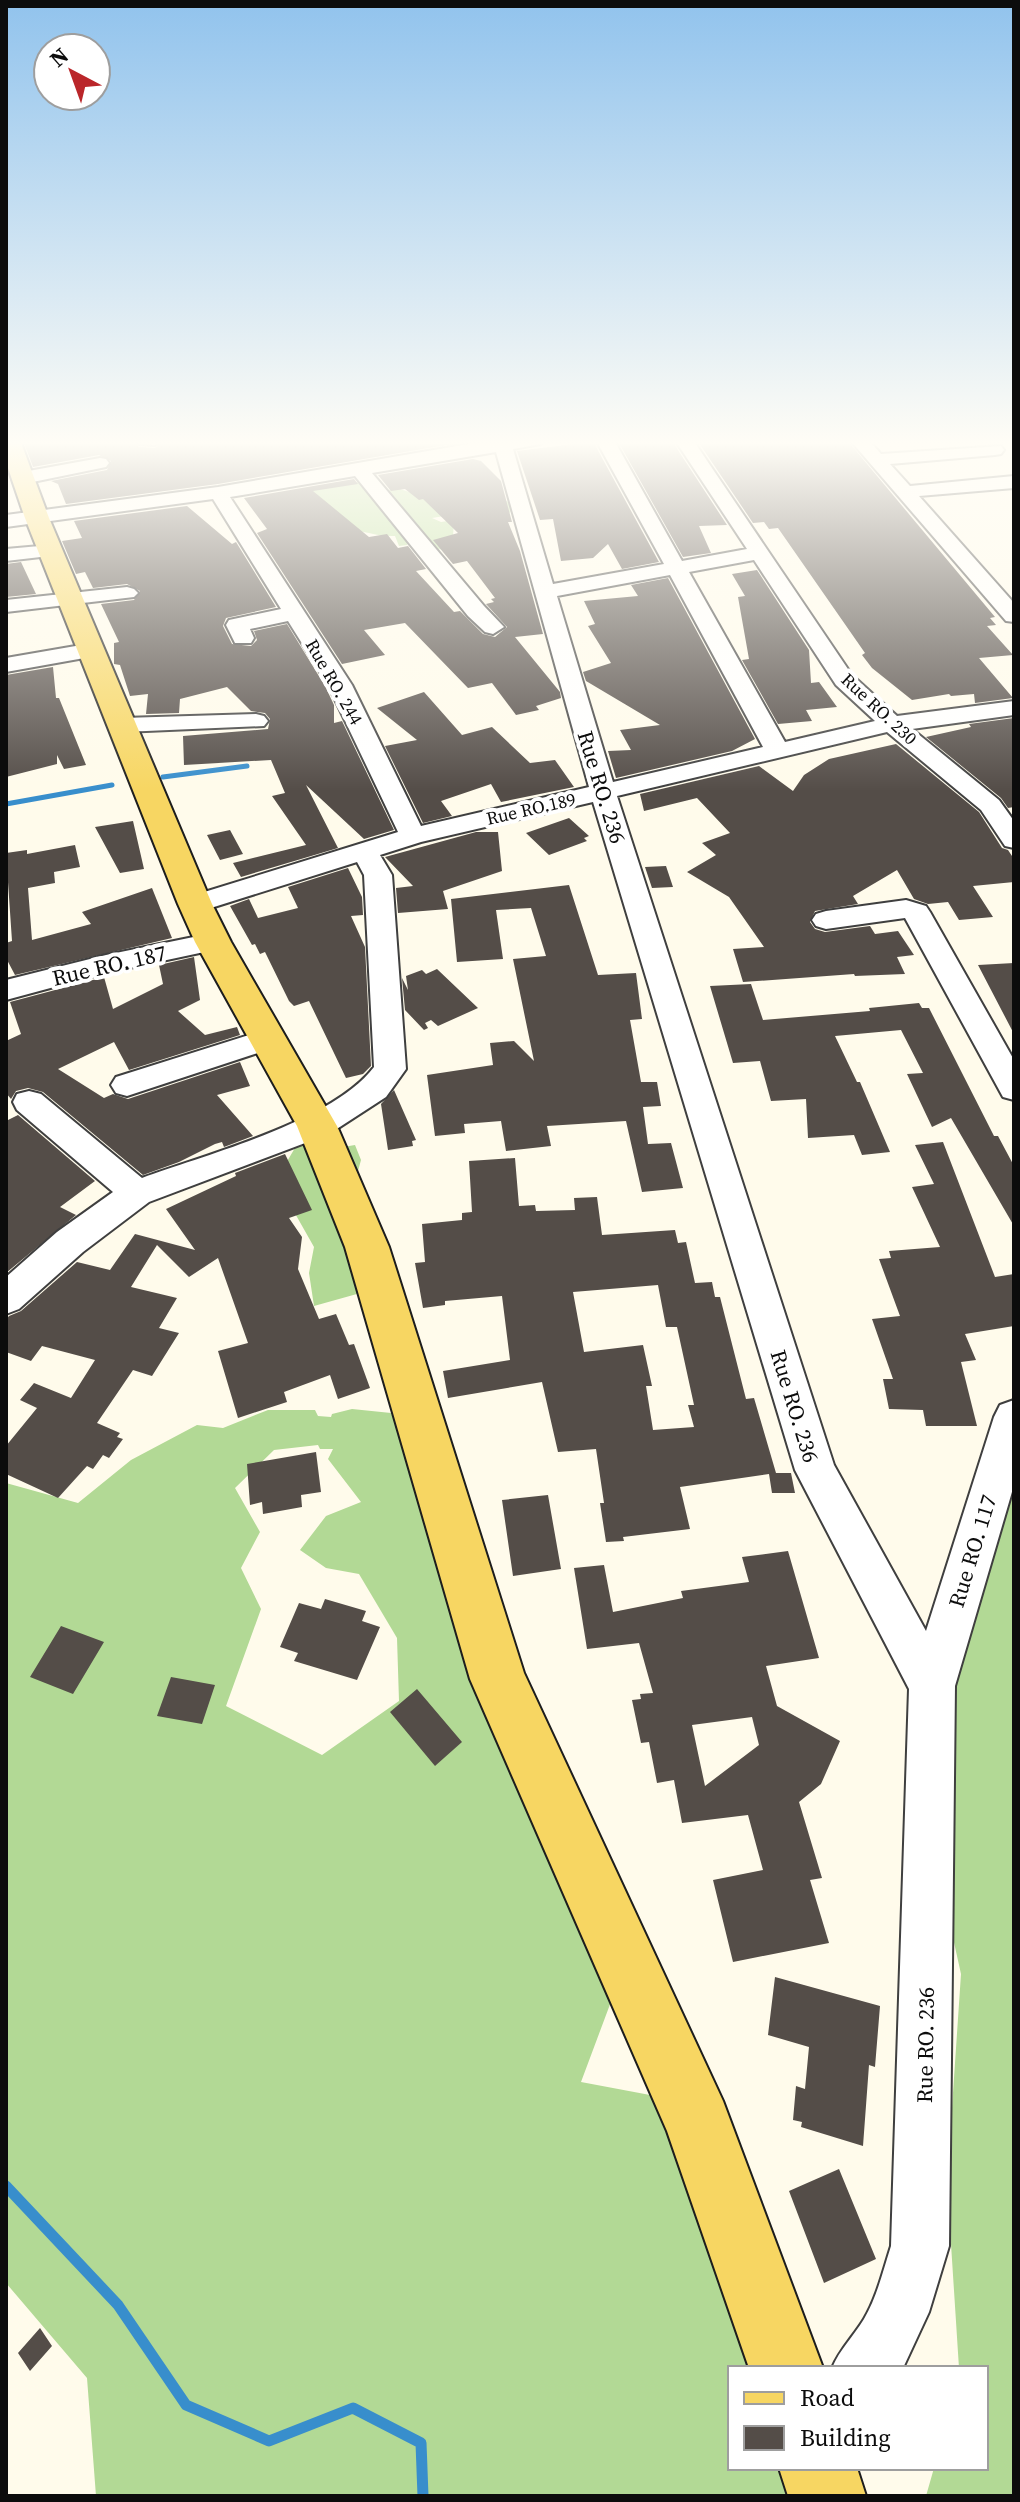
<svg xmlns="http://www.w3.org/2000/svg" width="1020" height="2502" font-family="'Source Serif 4',serif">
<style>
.forest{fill:#b2d995;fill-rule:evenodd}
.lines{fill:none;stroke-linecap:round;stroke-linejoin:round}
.stream-far1{stroke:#388ecc;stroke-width:5}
.stream{stroke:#388ecc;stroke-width:11}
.building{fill:#544d48;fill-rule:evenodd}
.minor-casing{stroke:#3f3f3f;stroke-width:4}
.major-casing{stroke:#1d1d1d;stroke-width:4}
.minor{fill:#fff;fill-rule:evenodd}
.major{fill:#f7d662;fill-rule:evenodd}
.labels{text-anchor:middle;stroke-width:8;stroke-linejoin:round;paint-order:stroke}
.far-street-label{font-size:18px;fill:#0c0c0c;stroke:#fff}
.street-label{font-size:22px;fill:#0c0c0c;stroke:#fff}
</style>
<rect width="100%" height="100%" fill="#fffbeb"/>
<path class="forest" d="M364 481 383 491 397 488 445 504 507 501 513 509 503 520 482 510 432 518 441 522 454 520 453 537 460 551 437 549 409 539 407 545 399 546 395 536C377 537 364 530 346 530L309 488Z
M302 1136 337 1148 355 1145 361 1160 355 1182 364 1292 314 1306 309 1273 314 1247 284 1194 279 1175Z
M352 1409 391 1413 516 1683 615 1991 581 2082 666 2098 768 2368H730V2468H795L797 2496H96L87 2378 6 2283V1483L78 1503 131 1460 197 1425 223 1428 268 1410H315L318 1416 331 1417 332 1414ZM318 1445 320 1449H333L328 1459 361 1502 326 1516 300 1550 326 1568 359 1574 397 1638 399 1701 322 1755 226 1706 261 1609 241 1568 260 1532 235 1488 274 1450Z
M1014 1473V2496H926L934 2468H986V2368H959L947 2182 961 1974 914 1762Z"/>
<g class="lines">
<path class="stream-far1" d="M163 777 247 766
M6 804 112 785"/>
<path class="stream" d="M6 2186 118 2305 186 2405 269 2441 353 2408 421 2443 423 2496"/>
</g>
<path class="building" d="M23 440H74L77 444 125 440 133 441 139 447 155 448 167 440H450L452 444 218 484 66 504 58 484 51 481 107 470 111 461 99 455 33 467Z
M647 440 672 441 727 525 699 526 711 553 683 557 619 443Z
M697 440H847L995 617 990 618 996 625 987 626 1013 655 979 658 1013 698 975 703 974 694 951 696 949 694 912 700 872 668 862 655 865 653 778 528 769 529 764 522 753 523Z
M591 442 595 445 659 562 622 569 608 544 593 558 561 561 553 519 540 520 517 451Z
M473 459 481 461 501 481 512 522H508L520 551 543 634 515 637 560 692 561 698 536 706 539 710 516 715 492 683 468 688 405 623 364 630 385 655 342 664 257 533 267 529 244 498 354 479 358 484 313 491 369 537 387 534 398 548 408 546 426 569 416 571 454 612 460 611 483 634 495 637 507 627 486 604 494 602 491 599 495 598 467 561 453 564 433 540 458 533 423 499 419 500 405 489 391 491 378 475Z
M187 506 232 544 236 542 276 607 226 618 223 626 232 644 251 646 257 640 254 631 287 624 325 686 334 705V723L342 721 394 830 364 839 306 785 338 848 241 877 233 863 306 845 272 796 285 793 271 760 184 765 183 736 268 729 270 719 265 713 251 711 227 687 180 699 179 713 146 714 148 694 130 696 120 665 114 664V643L119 642 101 604 134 600 140 591 127 584 93 588 85 572 76 574 62 541 82 538 74 521Z
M21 562 36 594 6 597V564Z
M757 570 809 650 811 683 819 682 837 707 806 710 812 721 778 724 742 660 749 659 738 597 745 596 732 574Z
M668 578 755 739 732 751 616 778 608 751 631 750 620 730 660 725 586 681 583 672 611 663 588 626 595 624 584 601 638 596 631 585Z
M53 667 56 698H59L86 765 64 769 57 755V764L6 777V675Z
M424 692 462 735 492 727 530 763 555 760 574 787 501 802 491 784 441 801 452 816 423 823 385 746 417 740 377 708Z
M1014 718V807L1008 808 1001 798 926 737 971 727 969 724Z
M896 744 979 812 1002 848 1008 850 1014 859V882L973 886 993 917 959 920 948 902 928 904 914 899 897 870 853 896 858 904 815 911 810 922 815 929 825 932 870 926 875 934 898 931 914 955 897 957 905 974 855 976 854 974 743 982 733 949 764 947 729 897 687 872 716 855 702 843 730 833 697 798 644 811 640 794 759 766 793 791 804 775 829 759Z
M569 818 589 836 584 838 587 841 549 855 526 833Z
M133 821 144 869 120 873 95 827Z
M230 830 243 854 220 860 207 835Z
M476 832H498L502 871 443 891 448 909 398 913 396 888 413 886 385 857Z
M75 845 80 867 54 872 55 883 28 888 32 940 91 924 82 912 152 888 172 938 15 975 6 958V943L12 941 6 853 27 850V854Z
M666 866 673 887 652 888 645 867Z
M348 868 362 897 363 915 351 916 365 947 371 1066 363 1074 346 1078 309 1001 294 1006 289 1001 265 952 260 954 255 944 252 945 230 906 249 899 258 918 298 908 288 887Z
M569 885 598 975 636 973 642 1019 630 1020 641 1082H657L661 1106 643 1107 648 1144 671 1143 683 1188 642 1192 626 1121 547 1126 551 1146 506 1151 501 1121 464 1124 465 1133 435 1136 427 1075 493 1065 490 1043 514 1041 534 1061 513 959 546 956 531 908 496 910 503 959 457 962 451 899Z
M194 957 200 1000 178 1011 205 1035 237 1027 240 1035 129 1070 114 1042 58 1069 104 1098 113 1094 128 1099 240 1062 250 1086 217 1095 253 1136 224 1147 222 1142 215 1144 179 1162 143 1175 43 1092 28 1088 16 1091 11 1099 6 1093V1041L21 1034 10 1002 104 977 113 1009 163 984 159 965Z
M1014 963V1034L978 965Z
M437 969 478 1008 438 1026 431 1020 425 1023 428 1028 424 1030 405 1010 402 978 408 990 406 976 422 970 426 974Z
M751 984 763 1020 870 1011 869 1008 919 1003 922 1008H929L994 1136H998L1014 1166V1226L951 1118 932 1127 907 1074 923 1073 901 1030 835 1036 857 1082H860L890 1152 862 1155 854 1135 808 1138 806 1099 771 1101 760 1061 733 1063 710 986Z
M394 1090 416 1140 412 1141 413 1146 388 1150 381 1104Z
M18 1115 95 1181 60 1207 76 1215 6 1273V1121Z
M943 1142 995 1277 1014 1274V1326L965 1334 976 1360 961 1362 977 1426H926L923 1410 889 1409 883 1379H893L872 1319 900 1316 879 1259 891 1258 889 1251 940 1247 912 1187 934 1184 915 1145Z
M285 1154 312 1210 289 1218 302 1237 298 1269 319 1319 336 1314 349 1345 354 1344 370 1388 338 1399 330 1375 284 1392 287 1402 238 1418 218 1351 248 1343 218 1258 189 1277 157 1245 131 1287 177 1298 159 1328 179 1333 152 1376 133 1370 97 1423 120 1433 117 1437 123 1439 109 1458 103 1455 93 1469 87 1466 58 1498 6 1474V1446L37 1408 20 1400 34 1383 71 1398 95 1360 42 1346 31 1361 6 1352V1320L9 1316 21 1311 77 1262 110 1270 135 1234 195 1250 166 1209 236 1176 235 1173Z
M515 1158 519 1206 535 1205 536 1211 575 1210 574 1198 597 1197 602 1235 675 1230 678 1243 686 1242 695 1283 712 1282 715 1297H720L746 1399 754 1398 776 1473H791L795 1493H772L769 1474 680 1487 690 1529 623 1537 624 1541 606 1542 600 1503H604L596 1449 558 1452 542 1382 448 1398 443 1371 510 1360 502 1296 445 1301V1305L423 1308 415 1263 425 1262 422 1224 462 1220V1213L472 1212 469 1161ZM658 1285 666 1327H677L694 1405H688L694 1427 653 1430 646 1386H652L643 1345 584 1352 573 1292Z
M316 1452 321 1492 301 1495 302 1507 263 1514 262 1502 250 1505 247 1464Z
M548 1495 561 1569 513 1576 502 1500Z
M788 1551 819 1658 766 1666 777 1706 840 1741 821 1784 799 1802 822 1878 810 1880 829 1943 733 1962 713 1880 763 1870 748 1815 682 1823 674 1780 657 1783 649 1742 641 1743 632 1700 641 1699 640 1694 653 1693 639 1643 587 1649 574 1568 604 1565 613 1612 683 1598 681 1591 749 1582 742 1557ZM752 1717 759 1745 705 1786 692 1725Z
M325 1599 366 1611 362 1621 380 1627 357 1680 294 1661 298 1653 280 1647 299 1603 321 1609Z
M61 1626 104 1642 73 1694 30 1677Z
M171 1677 215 1685 202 1724 157 1716Z
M417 1689 462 1742 435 1766 390 1712Z
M775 1977 880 2006 875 2067 869 2065 863 2146 801 2127 802 2122 793 2120 796 2086 805 2089 809 2047 768 2035Z
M839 2169 876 2259 824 2283 789 2191Z
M40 2328 52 2346 30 2371 18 2353Z"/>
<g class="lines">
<g class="minor-casing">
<path id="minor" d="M136 440H164L155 445 139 444Z
M492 440H544L541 444 513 449 553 584 664 564 596 440H614L682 561 747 549 675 440H693L852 675 897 716 1014 701V715L912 729 999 800 1014 821V848L1005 846 981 810 887 732 617 796 834 1465 926 1631 994 1417 1000 1405 1014 1400V1485L955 1686 949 2246 929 2312 903 2368H832C840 2349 853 2337 864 2319 877 2297 883 2271 891 2246L909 1689 795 1470 593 802 421 842 380 855 392 875 406 1069 386 1097 329 1134 149 1202 83 1252 19 1309 6 1314V1277L57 1232 113 1192 17 1110 13 1102 17 1094 29 1091 41 1094 142 1178C207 1154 332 1122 374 1067L364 875 357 862 195 913 185 910 181 904 185 898 398 832 328 685 288 621 250 629 254 638 251 643H235L226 625 229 620 281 609 213 499 6 527V515L218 487ZM496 452 589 787 421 826 352 685 230 497 355 476 468 616 485 632 493 634 504 627 484 606 372 473ZM754 560 836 685 875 721 785 742 689 572ZM670 575 763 747 613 782 557 596Z
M850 440H869L881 454 1001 446 1004 450 1001 454 995 455 890 464 910 486 1014 476V488L919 496 1014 603V622L1006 621Z
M100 458 106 459 109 463 106 467 23 484 14 478 23 472Z
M51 545 58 547 61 551 58 555 6 561V549Z
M127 587 134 589 138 593 134 597 6 612V600Z
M93 643 101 645 104 650 101 655 6 672V658Z
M256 714 264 716 268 721 264 726 123 732 114 730 111 725 114 720 123 718Z
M906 900 926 906 930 912 1014 1060V1100L1003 1097 905 918 826 929 816 926 812 920 816 914 826 911Z
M213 933 223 936 227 942 223 948 106 973 6 1000V980L106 955Z
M268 1029 279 1032 284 1039 279 1046 127 1096 116 1093 111 1085 116 1077Z"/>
</g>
<g class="major-casing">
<path id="major" d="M6 440H20L49 518 212 904 231 942 337 1126 389 1247 524 1673 723 2101 823 2368H749L667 2131 470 1679 345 1247 297 1126 195 942 178 904 25 518 6 462Z
M779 2468H857L866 2496H788Z"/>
</g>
<use href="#minor" class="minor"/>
<use href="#major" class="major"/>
</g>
<linearGradient id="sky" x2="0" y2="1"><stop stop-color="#91c3ed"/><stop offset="0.56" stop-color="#fffdf6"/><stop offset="1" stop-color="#fffdf6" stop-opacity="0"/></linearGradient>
<rect width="1020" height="791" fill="url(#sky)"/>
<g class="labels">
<g class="far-street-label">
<text transform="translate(334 682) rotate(60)" y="6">Rue RO. 244</text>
<text transform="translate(879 709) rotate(43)" y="6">Rue RO. 230</text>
<text transform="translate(531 809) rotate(-13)" y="6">Rue RO.189</text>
</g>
<g class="street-label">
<text transform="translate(602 787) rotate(73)" y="8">Rue RO. 236</text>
<text transform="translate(109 965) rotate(-13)" y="8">Rue RO. 187</text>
<text transform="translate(795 1406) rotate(73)" y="8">Rue RO. 236</text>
<text transform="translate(972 1551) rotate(-73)" y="8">Rue RO. 117</text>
<text transform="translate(925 2045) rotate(-89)" y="8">Rue RO. 236</text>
</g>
</g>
<rect width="1020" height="2502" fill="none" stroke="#0c0c0c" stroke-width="16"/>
<rect x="728" y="2366" width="260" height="104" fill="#ffffff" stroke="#9e9e9e" stroke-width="2"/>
<rect x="744" y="2392" width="40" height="12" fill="#f7d662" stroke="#9e9e9e" stroke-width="2"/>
<text x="800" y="2406" font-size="24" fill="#0c0c0c">Road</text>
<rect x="744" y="2426" width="40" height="24" fill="#544d48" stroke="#9e9e9e" stroke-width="2"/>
<text x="800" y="2446" font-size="24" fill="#0c0c0c">Building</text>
<g transform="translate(72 72) rotate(319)"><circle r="38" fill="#ffffff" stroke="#9e9e9e" stroke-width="2"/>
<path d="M0-6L14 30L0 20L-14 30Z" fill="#ba262a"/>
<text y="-12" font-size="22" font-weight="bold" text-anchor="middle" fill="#0c0c0c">N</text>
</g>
</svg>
